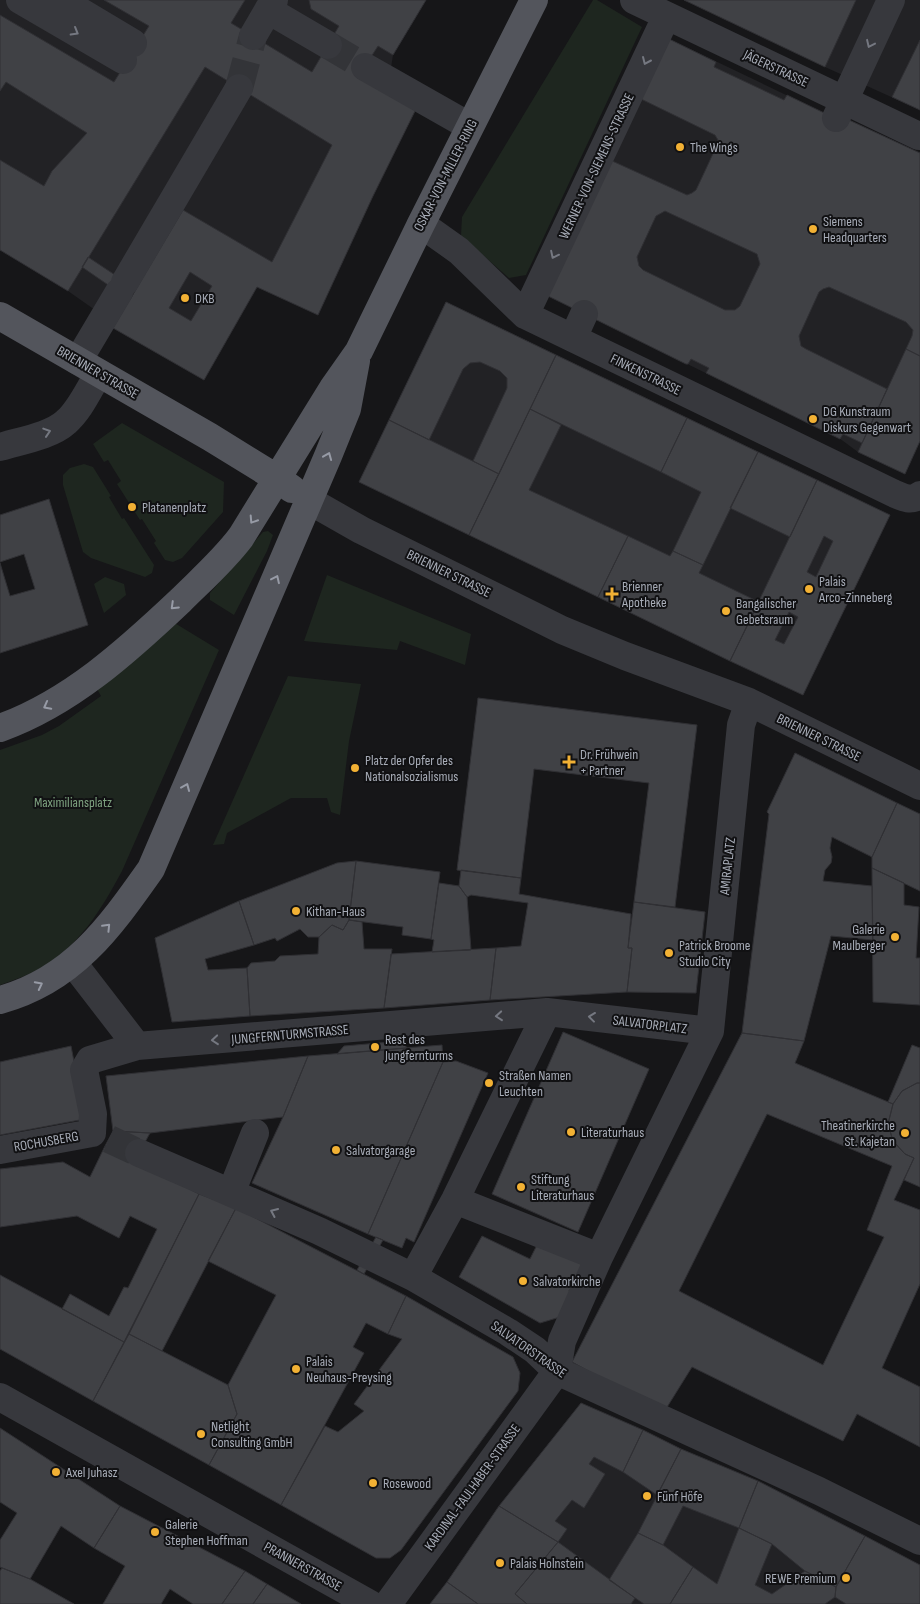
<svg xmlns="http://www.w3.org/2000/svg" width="920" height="1604" font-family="'Sofia Sans Condensed',sans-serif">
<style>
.built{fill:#222225}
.green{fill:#1e261f}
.building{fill:#404145;stroke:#303034;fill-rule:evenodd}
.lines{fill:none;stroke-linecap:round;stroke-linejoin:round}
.minor-tunnel{stroke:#333438;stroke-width:28;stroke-dasharray:28 14;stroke-linecap:butt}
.minor{stroke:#37383d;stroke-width:28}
.major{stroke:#53555c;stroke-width:28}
.oneway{stroke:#757881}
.oneway2{stroke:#979ba6}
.poi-dot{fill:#f2b134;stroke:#111113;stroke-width:2}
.labels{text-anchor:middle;stroke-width:4;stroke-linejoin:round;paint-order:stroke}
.street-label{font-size:14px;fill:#a8adb8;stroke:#111113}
.poi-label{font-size:14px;fill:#a8adb8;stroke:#111113;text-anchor:start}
.park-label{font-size:14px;fill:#7fa381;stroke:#111113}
</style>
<rect width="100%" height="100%" fill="#161618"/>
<path class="built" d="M0 0H426L393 55 389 81 416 109 373 196 318 315 257 287 204 380 113 328 105 317 68 291 0 250Z
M684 0H920V110L825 67Z
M667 38 847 124 849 120 920 153V441L905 474 858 452 839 438 546 295Z
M446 302 890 515 803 695 359 482Z
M581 1403 697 1456 920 1604H430L447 1582 499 1506Z"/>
<path class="green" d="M593 0H597L642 27 526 275 509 278 461 236 462 217Z
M122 423 224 482 223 512 182 558 173 562 165 560 154 543 156 541 142 519 140 520 117 484 121 481 108 460 104 462 93 444Z
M84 464 93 467 111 496 109 497 122 519 124 518 154 565 152 573 145 577 91 558 83 552 63 485V475L70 468Z
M268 531 273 535 267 551 234 615 210 600V593L263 532Z
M327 575 471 634 465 665 400 641 397 650 304 641Z
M105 577 124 584 126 595 104 613 94 584Z
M173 622 219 650 122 871C101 910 79 947 39 969 27 976 13 980 0 985V750L42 735 59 726 101 696 97 689Z
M288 676 361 684 349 741 340 815 331 812 327 798H291L227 833 224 844 213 845Z"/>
<path class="building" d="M104 0H245L231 23 312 72 339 26 311 9 309 0H426L393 55 378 46 360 74 416 109 373 196 318 315 257 287 204 380 113 328 183 210 272 262 332 145 205 67 68 291 0 250V160L44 186 52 171 87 133 6 82 0 91V15L114 82 149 26ZM190 272 212 286 191 321 169 308Z
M684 0H856L825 67Z
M667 38 716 62 714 67 784 100 787 95 847 124 849 120 920 153V356L906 349 912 336 913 330 906 322 829 287 823 289 819 292 799 336 801 346 806 349 887 389 862 443 843 434 840 439 706 373 709 368 691 359 688 364H686L546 295 610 160 687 195 692 193 696 190 704 173 717 145 718 140 715 135 639 98ZM665 211 757 254 760 264 740 306 735 310H725L643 270 639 266 637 257 656 216Z
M920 40V110L892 97Z
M88 257 136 289 130 300 82 267Z
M446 302 556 355 499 474 473 461 507 388V378L500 371 480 362 470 363 463 369 429 440 389 420Z
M906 349 920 356V441L905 474 858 452Z
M556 355 687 418 661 472 530 409Z
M530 409 561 425 529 490 628 536 598 597 469 535Z
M687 418 758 452 703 565 673 551 701 492 661 472Z
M389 420 499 474 469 535 359 482Z
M758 452 817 480 790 537 730 508Z
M817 480 890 515 803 695 730 661ZM824 536 833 541 816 577 807 572ZM789 612 798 617 784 644 775 640Z
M49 499 88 625 0 653V563L10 596 35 589 24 554 0 562V515Z
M628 536 670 556 673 551 703 565 699 573 759 602 730 661 598 597Z
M478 698 697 725 675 907 634 902 649 783 534 769 521 878 457 870Z
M795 753 897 803 872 857 832 837 830 848 832 857 831 863 825 870 823 881 872 886 873 940 831 936 804 1041 742 1033 769 814 767 812Z
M897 803 920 814V891L872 868V857Z
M356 861 349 920 343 930 332 925 319 937H308L300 929 277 941 275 938 254 945 239 901 337 863Z
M356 861 440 872 431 939 402 935 403 927 349 920Z
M872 868 904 883V905L919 907 916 958H920V1005L873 1002Z
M461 870 521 878 519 894 631 914 628 948H632L627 992 490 1000 496 948 521 946 528 903 471 895 467 897 459 886Z
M439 883 459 886 467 897 471 950 432 952 434 940 431 939Z
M239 901 254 945 205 959 208 970 247 968 250 1016 172 1022 155 938Z
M634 902 705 912 696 993 627 992 632 948H628Z
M349 920 362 922 364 949H392L384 1008 250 1016 247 968 251 963 275 961 280 956 318 954 319 937 332 925 343 930Z
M496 948 490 1000 384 1008 391 954Z
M563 1032 649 1069 578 1232 492 1194Z
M742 1033 804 1041 795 1063 893 1104 888 1124 893 1141 905 1154 914 1158 894 1200 920 1210V1284L882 1368 920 1387V1447L857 1414 843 1441 692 1367 664 1412 572 1362ZM767 1114 892 1166 867 1230 884 1237 823 1365 679 1291Z
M402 1041 407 1048 337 1054 344 1046Z
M442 1045 443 1062 368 1234 252 1183 283 1117 308 1056Z
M912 1045 920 1048V1083H917L902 1091 893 1104 888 1102Z
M71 1046 85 1119 0 1135V1062Z
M308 1056 283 1117 150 1133 113 1131 106 1076Z
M456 1061 488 1073 414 1242 406 1238 402 1248 368 1234 443 1062Z
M917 1083H920V1187L904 1180 914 1158 905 1154 893 1141 888 1124 893 1104 902 1091Z
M113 1131 150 1133 134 1162 105 1146Z
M105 1146 199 1194 124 1342 62 1309 70 1294 109 1316 124 1287 128 1288 157 1229 130 1216 119 1238 77 1216 0 1227V1169L63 1162 90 1177Z
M199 1194 236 1208 162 1351 129 1334Z
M236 1208 406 1296 388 1334 366 1323 353 1347 364 1353 281 1505 209 1465 237 1414 228 1385 276 1295 208 1261Z
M482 1236 530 1259 539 1241 588 1267 578 1288 569 1290 571 1298 560 1317 540 1323 459 1277Z
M376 1237 383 1240 364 1274 357 1270Z
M0 1275 124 1342 93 1401 0 1349Z
M406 1296 513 1357 520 1373 518 1391 401 1550 390 1558H376L281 1505 325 1426 338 1432 364 1411 354 1404 402 1339 388 1334Z
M129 1334 228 1385 237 1414 209 1465 93 1401Z
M581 1403 643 1430 623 1472 594 1457 589 1464 605 1474 584 1508 572 1500 555 1521 567 1529 558 1542 499 1506Z
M0 1428 120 1506 94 1548 61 1526 30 1579 0 1567V1540L17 1513 0 1502Z
M643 1430 681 1449 657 1495 623 1472Z
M681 1449 758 1481 739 1528 683 1506 663 1545 638 1533Z
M758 1481 865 1536 836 1587 805 1571 772 1544 739 1528Z
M120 1506 245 1571 222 1604H193L170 1589 161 1604H103L125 1566 94 1548Z
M499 1506 558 1542 515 1594 527 1604H478L447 1582Z
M739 1528 772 1544 755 1585 772 1594 805 1571 836 1587 835 1597 825 1604H670L693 1567 717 1584Z
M638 1533 663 1545 693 1567 670 1604H644L609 1580Z
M865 1536 920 1565V1604H846L835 1597 836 1587Z
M558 1542 635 1598 631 1604H527L515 1594Z
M2 1568 30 1579 74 1604H0V1571Z
M245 1571 267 1584 253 1604H222Z
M447 1582 478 1604H430Z
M267 1584 301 1604H253Z"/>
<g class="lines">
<path class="minor-tunnel" d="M328 45 365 67
M239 88 253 36
M109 1139 139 1153"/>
<path class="minor" d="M20 0 123 60
M61 0 133 43
M634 0 919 136
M268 10 328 45
M253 36 274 0
M365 67 469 126
M836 118 891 0
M421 224 459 251 525 315 893 493C902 497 911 502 920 495
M125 282 239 88
M525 315 666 17
M573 338 584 314
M78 361 119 292
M0 447C19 441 51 436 66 422 80 410 89 389 99 373
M310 501 361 530 562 630 625 656 749 702 920 786
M73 963 137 1046
M92 1133 93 1114 84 1070 90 1060 137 1046 547 1012 710 1031
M0 1150 92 1133
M139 1153 319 1231 413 1277 508 1332 535 1350 557 1371 819 1491 920 1541
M231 1193 255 1133
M455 1200 599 1257
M413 1277 455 1200 547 1012
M0 1397 370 1604
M388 1604 557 1371 562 1341 599 1257 710 1031 741 725 749 702"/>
<path class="major" d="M0 316 210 437 278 479 292 489
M0 728C70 703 127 651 180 601 201 580 223 561 241 537L333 388 359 351 421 224 534 0
M0 1000C73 980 110 927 151 869L328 456 347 409 356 361"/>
</g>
<defs><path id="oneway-chevron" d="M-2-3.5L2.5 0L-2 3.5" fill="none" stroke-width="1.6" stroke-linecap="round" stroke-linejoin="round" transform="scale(1.25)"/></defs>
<g class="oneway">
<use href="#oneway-chevron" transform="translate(75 32) rotate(30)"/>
<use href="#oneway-chevron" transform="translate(870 44) rotate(115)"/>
<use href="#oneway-chevron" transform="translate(646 61) rotate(114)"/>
<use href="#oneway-chevron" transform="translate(554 255) rotate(116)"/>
<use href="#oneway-chevron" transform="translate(47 432) rotate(-18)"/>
<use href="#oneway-chevron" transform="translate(499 1016) rotate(175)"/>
<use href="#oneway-chevron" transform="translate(592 1017) rotate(-173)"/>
<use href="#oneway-chevron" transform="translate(215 1040) rotate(175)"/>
<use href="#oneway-chevron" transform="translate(274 1212) rotate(-156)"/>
</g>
<g class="oneway2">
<use href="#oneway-chevron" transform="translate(328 456) rotate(-68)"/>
<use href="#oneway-chevron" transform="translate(253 520) rotate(123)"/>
<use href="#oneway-chevron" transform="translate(276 579) rotate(-65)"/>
<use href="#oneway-chevron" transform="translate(174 606) rotate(136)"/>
<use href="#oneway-chevron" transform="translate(47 706) rotate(152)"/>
<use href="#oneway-chevron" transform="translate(186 787) rotate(-67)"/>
<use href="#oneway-chevron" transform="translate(107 927) rotate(-46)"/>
<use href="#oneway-chevron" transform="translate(39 985) rotate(-27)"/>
</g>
<g class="poi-dot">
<circle cx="680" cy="147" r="5"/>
<circle cx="813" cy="229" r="5"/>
<circle cx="185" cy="298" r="5"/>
<circle cx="813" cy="419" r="5"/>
<circle cx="132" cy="507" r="5"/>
<circle cx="809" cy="589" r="5"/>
<path d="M609.5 586.5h5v5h5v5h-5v5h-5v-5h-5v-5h5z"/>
<circle cx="726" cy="611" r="5"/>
<path d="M566.5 754.5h5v5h5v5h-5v5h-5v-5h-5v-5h5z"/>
<circle cx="355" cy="768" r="5"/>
<circle cx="296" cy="911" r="5"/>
<circle cx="895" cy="937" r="5"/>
<circle cx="669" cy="953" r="5"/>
<circle cx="375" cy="1047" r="5"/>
<circle cx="489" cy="1083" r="5"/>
<circle cx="571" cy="1132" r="5"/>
<circle cx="905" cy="1133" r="5"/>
<circle cx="336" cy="1150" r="5"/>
<circle cx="521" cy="1187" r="5"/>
<circle cx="523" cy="1281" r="5"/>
<circle cx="296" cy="1369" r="5"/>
<circle cx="201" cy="1434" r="5"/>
<circle cx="56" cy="1472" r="5"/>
<circle cx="373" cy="1483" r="5"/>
<circle cx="647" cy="1496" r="5"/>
<circle cx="155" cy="1532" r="5"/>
<circle cx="500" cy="1563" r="5"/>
<circle cx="846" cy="1578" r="5"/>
</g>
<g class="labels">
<g class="street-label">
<text transform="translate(776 68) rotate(25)" y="5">JÄGERSTRASSE</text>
<text transform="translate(596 166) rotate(-65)" y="5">WERNER-VON-SIEMENS-STRASSE</text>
<text transform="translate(445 175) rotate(-63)" y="5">OSKAR-VON-MILLER-RING</text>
<text transform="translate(98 372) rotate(30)" y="5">BRIENNER STRASSE</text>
<text transform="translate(646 374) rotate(26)" y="5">FINKENSTRASSE</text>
<text transform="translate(449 573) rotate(26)" y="5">BRIENNER STRASSE</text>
<text transform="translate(819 737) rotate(26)" y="5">BRIENNER STRASSE</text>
<text transform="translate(727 866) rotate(-84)" y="5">AMIRAPLATZ</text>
<text transform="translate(650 1024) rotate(7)" y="5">SALVATORPLATZ</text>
<text transform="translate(290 1034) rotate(-5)" y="5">JUNGFERNTURMSTRASSE</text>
<text transform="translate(46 1141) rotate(-10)" y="5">ROCHUSBERG</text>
<text transform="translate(529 1349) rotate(35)" y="5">SALVATORSTRASSE</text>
<text transform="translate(472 1487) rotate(-54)" y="5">KARDINAL-FAULHABER-STRASSE</text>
<text transform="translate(303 1566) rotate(29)" y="5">PRANNERSTRASSE</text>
</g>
<g class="poi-label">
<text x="690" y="152">The Wings</text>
<text x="823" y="226">Siemens<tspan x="823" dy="16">Headquarters</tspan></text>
<text x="195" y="303">DKB</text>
<text x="823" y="416">DG Kunstraum<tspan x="823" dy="16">Diskurs Gegenwart</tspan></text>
<text x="142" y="512">Platanenplatz</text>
<text x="819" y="586">Palais<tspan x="819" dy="16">Arco-Zinneberg</tspan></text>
<text x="622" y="591">Brienner<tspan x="622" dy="16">Apotheke</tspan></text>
<text x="736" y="608">Bangalischer<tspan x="736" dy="16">Gebetsraum</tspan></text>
<text x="580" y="759">Dr. Frühwein<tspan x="580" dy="16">+ Partner</tspan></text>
<text x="365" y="765">Platz der Opfer des<tspan x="365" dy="16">Nationalsozialismus</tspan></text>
<text x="306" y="916">Kithan-Haus</text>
<text x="885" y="934" text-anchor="end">Galerie<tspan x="885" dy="16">Maulberger</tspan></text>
<text x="679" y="950">Patrick Broome<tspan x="679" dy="16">Studio City</tspan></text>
<text x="385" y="1044">Rest des<tspan x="385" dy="16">Jungfernturms</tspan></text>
<text x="499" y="1080">Straßen Namen<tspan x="499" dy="16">Leuchten</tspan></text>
<text x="895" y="1130" text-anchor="end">Theatinerkirche<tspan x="895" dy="16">St. Kajetan</tspan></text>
<text x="581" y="1137">Literaturhaus</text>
<text x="346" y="1155">Salvatorgarage</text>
<text x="531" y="1184">Stiftung<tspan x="531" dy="16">Literaturhaus</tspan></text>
<text x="533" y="1286">Salvatorkirche</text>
<text x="306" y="1366">Palais<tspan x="306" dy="16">Neuhaus-Preysing</tspan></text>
<text x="211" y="1431">Netlight<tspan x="211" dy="16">Consulting GmbH</tspan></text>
<text x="66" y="1477">Axel Juhasz</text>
<text x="383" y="1488">Rosewood</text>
<text x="657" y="1501">Fünf Höfe</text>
<text x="165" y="1529">Galerie<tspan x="165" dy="16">Stephen Hoffman</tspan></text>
<text x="510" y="1568">Palais Holnstein</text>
<text x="836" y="1583" text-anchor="end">REWE Premium</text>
</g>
<g class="park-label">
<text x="73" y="807">Maximiliansplatz</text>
</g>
</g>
</svg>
